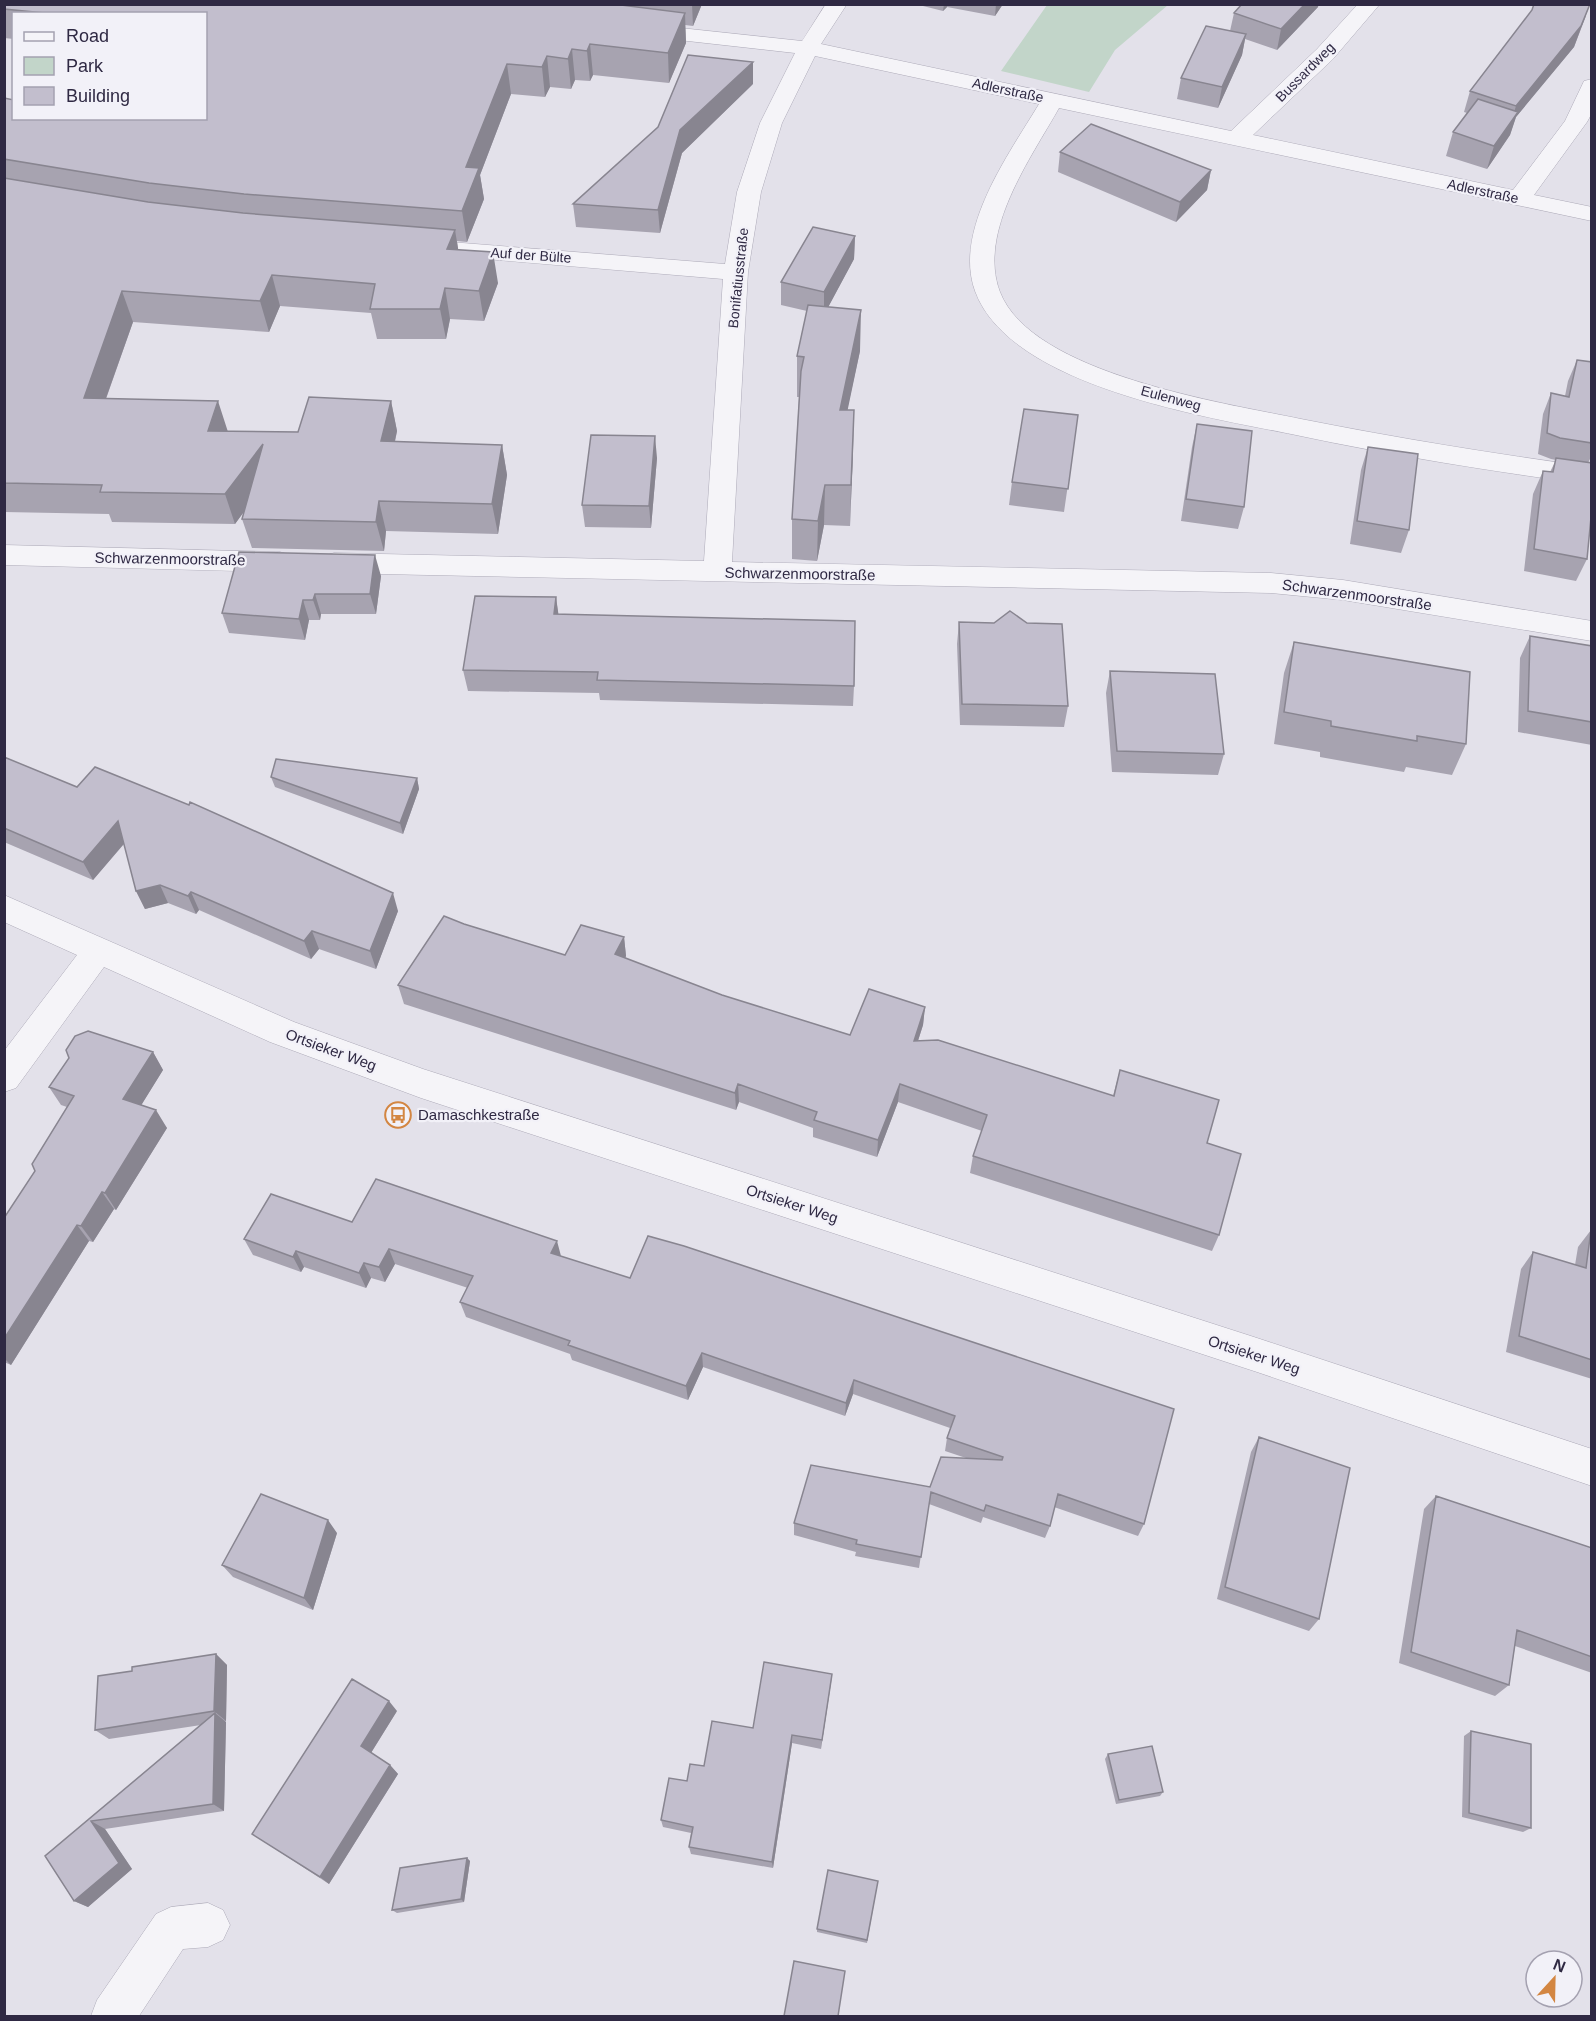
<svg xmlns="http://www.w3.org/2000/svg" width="1596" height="2021" font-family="Arial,sans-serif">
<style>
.green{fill:#c2d5c9}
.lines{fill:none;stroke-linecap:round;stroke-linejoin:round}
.minor-casing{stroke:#adaab8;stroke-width:1}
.minor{fill:#f5f4f8;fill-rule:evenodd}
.wall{fill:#a7a3b0}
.shaded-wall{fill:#888590}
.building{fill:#c2becd;stroke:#888590;stroke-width:1.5}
.labels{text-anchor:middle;stroke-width:4.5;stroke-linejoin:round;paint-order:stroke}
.far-street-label{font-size:14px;fill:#2f2943;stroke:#f2f1f8}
.street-label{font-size:15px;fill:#2f2943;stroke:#f2f1f8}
.poi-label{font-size:15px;fill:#2f2943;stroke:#f2f1f8;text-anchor:start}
</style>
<rect width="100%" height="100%" fill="#e3e1ea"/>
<path class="green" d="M1047 5V4L1168 5 1115 50 1089 92 1001 71Z"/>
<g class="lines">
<g class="minor-casing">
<path id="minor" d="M826 4H847L821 44 1231 131 1317 49 1358 4H1380L1333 59 1253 135 1513 190 1565 121 1584 81 1592 79V113L1587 122 1534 195 1592 207V221L1059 108C1031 158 977 232 1000 292 1032 374 1224 403 1301 419 1397 438 1494 454 1592 467V485C1492 471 1394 456 1296 435 1208 417 1010 387 975 291 953 230 1009 154 1039 104L815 56 782 123 761 192 748 272 732 562 1271 573 1343 580 1592 621V641L1343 600 1271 593 334 573 324 570 320 563 324 556 334 553 704 561 723 279 450 256 441 254 438 249 441 244 450 242 725 264 737 192 760 123 795 53 643 36 635 35 632 30 635 25 643 24 802 41Z
M4 545 280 552 290 555 294 562 290 569 280 572 4 565Z
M4 895 294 1022 423 1069 1257 1338 1592 1449V1486L1257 1372 421 1098 270 1042 104 967 16 1088 4 1092V1051L77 955 4 922Z
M208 1903 223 1910 230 1925 223 1940 208 1947 183 1949 139 2016H91L97 2000 156 1914 171 1907Z"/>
</g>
<use href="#minor" class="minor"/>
</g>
<path class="wall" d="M4 4H702L693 26 685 25 686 43 669 83 593 75 590 81 575 80 571 89 550 87 545 97 511 94 480 175 484 199 467 242 457 241 458 250 498 283 484 321 450 319 446 339H377L371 313 280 306 269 332 133 322 106 399 228 431 298 432 391 401 397 431 395 442 502 445 507 475 498 534 386 531 384 551 252 548 242 519 244 511 235 524 112 522 109 514 4 512V98L14 118 206 14H14V39L4 38Z
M915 4H1003L995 16 947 7 943 11Z
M1318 7 1277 50 1245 39 1242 55 1218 108 1177 99 1181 78 1230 31 1234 13Z
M1586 16 1574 47 1516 117 1510 135 1487 169 1446 156 1453 132 1467 113 1464 112 1470 91Z
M753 84 682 153 660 233 576 227 573 204Z
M1060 152 1211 170 1207 190 1176 222 1058 172Z
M855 236 854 259 828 307 860 351 847 410 853 451 850 526 824 525 817 561 792 559V519L799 397H797V356L807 311 781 305V282Z
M1577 360 1592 362V455L1588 463 1587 559 1576 581 1524 571 1533 494 1543 471 1550 472 1556 460 1551 459 1538 454 1543 414 1551 393 1565 396 1568 381Z
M1078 415 1064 512 1009 505 1012 482Z
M1197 424 1244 507 1238 529 1181 521 1192 447Z
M1368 447 1409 530 1401 553 1350 544 1361 470Z
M657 458 651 528 585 527 582 505Z
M381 576 376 614H321L320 620H309L305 640 229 633 222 613Z
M556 597 558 614 854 686 853 706 600 700 599 693 468 691 463 670Z
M959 622 1068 706 1064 727 960 725 957 644Z
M1530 636 1592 646V745L1518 732 1520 658Z
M1294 642 1466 744 1452 775 1406 767 1404 772 1320 757V752L1274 744 1284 673Z
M1110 671 1224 754 1218 775 1112 772 1106 693Z
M4 757 77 787 398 911 376 969 319 949 311 959 199 910 196 914 168 903 145 909 136 891 124 844 93 880 4 842Z
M271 777 417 778 419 789 403 834 275 787Z
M464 924 565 955 624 937 626 956 625 958 722 995 850 1035 925 1007 923 1025 918 1041 1113 1096 1120 1070 1207 1143 1219 1235 1212 1251 970 1173 973 1156 982 1131 898 1102 877 1157 813 1137V1128L739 1102 736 1110 404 1004 398 985Z
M153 1052 163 1070 141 1105 167 1128 116 1210 114 1209 93 1242 89 1241 11 1365 4 1362V1218L35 1171 67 1107 61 1105 49 1087Z
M352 1222 560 1256 630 1278 648 1236 1144 1524 1138 1536 1054 1507 1050 1526 1045 1538 983 1517 981 1523 929 1504 919 1568 855 1556 856 1552 794 1535V1523L930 1487 966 1458 945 1451 947 1438 950 1428 853 1394 845 1416 703 1367 688 1400 572 1360 570 1354 466 1317 460 1302 468 1288 395 1264 385 1282 371 1278 366 1288 304 1267 301 1272 253 1255 244 1239Z
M1591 1230 1592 1379 1506 1352 1521 1269 1533 1252 1575 1265 1578 1247Z
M1259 1437 1319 1619 1309 1631 1217 1599 1251 1452Z
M1436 1496 1592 1548V1673L1515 1646 1509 1685 1495 1696 1399 1663 1424 1509Z
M337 1533 313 1610 233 1577 222 1565Z
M216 1654 227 1665 226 1721H225L226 1722 224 1811 105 1829 132 1869 88 1907 74 1901 45 1856 201 1725 109 1739 95 1730 132 1671Z
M832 1674 821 1749 792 1743 773 1868 691 1854 689 1847 691 1833 663 1827 661 1820 687 1781 753 1728Z
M397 1711 371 1753 390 1765 398 1774 329 1884 252 1834Z
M1471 1731 1531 1828 1523 1832 1462 1817 1464 1736Z
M1108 1754 1163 1792 1160 1796 1116 1804 1105 1759Z
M467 1858 470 1861 464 1902 397 1913 392 1910Z
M878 1881 867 1943 817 1932V1929Z"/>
<path class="shaded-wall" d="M692 4H702L693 26Z
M944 4H947V7L943 11Z
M996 4H1003L995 16Z
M1305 4H1319L1318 7 1277 50 1281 29Z
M1590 4 1574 47 1516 117 1510 135 1487 169 1494 146 1510 124 1516 106Z
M685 13 686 43 669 83 668 53Z
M1246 34 1242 55 1218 108 1222 87Z
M590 44 593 75 590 81 587 51Z
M572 49 575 80 571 89 568 59Z
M547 56 550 87 545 97 542 67Z
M753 62V84L682 153 660 233 658 210 680 130Z
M507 64 511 94 480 175 484 199 467 242 462 211 466 167Z
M1211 170 1207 190 1176 222 1180 202Z
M455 230 460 260 447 249Z
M855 236 854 259 824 315V292Z
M493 252 498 283 484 321 479 291Z
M272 275 280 306 269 332 260 301Z
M445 288 450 319 446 339 440 309Z
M122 291 133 322 95 429 84 398Z
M861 310 860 351 839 451 840 410Z
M218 401 228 432 208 431Z
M391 401 397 431 388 471 381 441Z
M854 410 853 451 850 526 851 485Z
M655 436 657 458 651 528 649 506Z
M263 444 272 474 235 524 225 494Z
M502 445 507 475 498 534 492 504Z
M825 485 824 525 817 561 818 521Z
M379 501 386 531 384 551 376 522Z
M375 555 381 576 376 614 370 594Z
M315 594 321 614 320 620 313 600Z
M556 597 559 618 554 614Z
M303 600 309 620 305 640 299 619Z
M417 778 419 789 403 834 400 823Z
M118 821 127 840 93 880 83 862Z
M160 885 168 903 145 909 136 891Z
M191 892 199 910 196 914 188 896Z
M393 893 398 911 376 969 370 951Z
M312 931 319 949 311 959 304 941Z
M624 937 626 956 618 973 615 954Z
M925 1007 923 1025 912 1059 914 1041Z
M153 1052 163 1070 134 1117 123 1099Z
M738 1084 739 1102 736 1110 735 1093Z
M900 1084 898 1102 877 1157 878 1140Z
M156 1110 167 1128 116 1210 105 1193Z
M102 1192 114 1209 93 1242 81 1226Z
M77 1225 89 1241 11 1365 4 1358V1339Z
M557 1241 561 1256 551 1253Z
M389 1249 395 1264 385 1282 379 1267Z
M296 1251 304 1267 301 1272 293 1257Z
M364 1263 371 1278 366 1288 359 1273Z
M702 1353 703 1367 688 1400 686 1386Z
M854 1380 853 1394 845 1416 846 1403Z
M328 1520 337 1533 313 1610 304 1598Z
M216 1654 227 1665 226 1721 214 1711Z
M832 1674 831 1683 821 1749 822 1740Z
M389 1701 397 1711 369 1756 361 1746Z
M215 1713 226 1722 224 1811 213 1804Z
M792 1735V1743L773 1868 772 1862Z
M390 1765 398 1774 329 1884 320 1877Z
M91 1821 105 1829 132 1869 88 1907 74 1901Z
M467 1858 470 1861 464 1902 461 1899Z"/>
<path class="building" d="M4 4H613L685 13 668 53 590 44 587 51 572 49 568 59 547 56 542 67 507 64 466 167 479 168 462 211 244 194 149 183 4 159V98L14 100V118H206V14H55L4 9Z
M1242 4H1305L1281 29 1234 13Z
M1534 4H1590L1581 26 1516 106 1470 91 1532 10Z
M1206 26 1246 34 1222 87 1181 78Z
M688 55 753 62 680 130 658 210 573 204 658 127Z
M1478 99 1518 112 1494 146 1453 132Z
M1091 124 1211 170 1180 202 1060 152Z
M4 178 148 202 243 213 455 230 447 249 493 252 479 291 445 288 440 309H370L375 284 272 275 260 301 122 291 84 398 218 401 208 431 298 432 309 397 391 401 381 441 502 445 492 504 379 501 376 522 242 519 263 444 225 494 100 492 102 485 4 483Z
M813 227 855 236 824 292 781 282Z
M808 305 861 310 840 410H854L851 485H825L818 521 792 519 801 371 804 357 797 356Z
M1577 360 1592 362V443L1560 438 1547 433 1551 393 1569 397Z
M1024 409 1078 415 1068 489 1012 482Z
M1197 424 1252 431 1244 507 1186 499Z
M591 435 655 436 649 506 582 505Z
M1368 447 1418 454 1409 530 1357 521Z
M1556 458 1592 463V507L1587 559 1534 549 1543 471 1553 472Z
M239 552 375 555 370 594H315L313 600H303L299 619 222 613Z
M475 596 556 597 554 614 855 621 854 686 597 680 598 672 463 670Z
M1010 611 1027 623 1062 624 1068 706 962 704 959 622 994 623Z
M1530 636 1592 646V722L1528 711Z
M1294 642 1470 672 1466 744 1417 736V741L1331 726V721L1284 712Z
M1110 671 1215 674 1224 754 1117 751Z
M4 757 77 787 95 767 189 805 190 802 393 893 370 951 312 931 304 941 191 892 188 896 160 885 136 891 118 821 83 862 4 828Z
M276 759 417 778 400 823 271 777Z
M444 916 464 924 565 955 581 925 624 937 615 954 722 995 850 1035 869 989 925 1007 914 1041 938 1040 1114 1096 1120 1070 1219 1100 1207 1143 1241 1154 1219 1235 973 1156 987 1115 900 1084 878 1140 814 1120 817 1112 738 1084 735 1093 398 985Z
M88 1031 153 1052 123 1099 156 1110 105 1193 102 1192 81 1226 77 1225 4 1339V1218L35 1171 32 1164 74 1096 49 1087 69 1058 66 1050 75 1036Z
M376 1179 557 1241 551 1253 630 1278 648 1236 684 1246 1174 1409 1144 1524 1058 1494 1050 1526 986 1505 984 1511 931 1492 921 1557 856 1544 857 1540 794 1523 811 1465 930 1487 941 1457 1002 1460 1003 1457 947 1438 955 1416 854 1380 846 1403 702 1353 686 1386 568 1345 570 1341 460 1302 473 1276 389 1249 379 1267 364 1263 359 1273 296 1251 293 1257 244 1239 271 1194 352 1222Z
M1591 1230H1592V1360L1519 1336 1533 1252 1586 1268Z
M1259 1437 1350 1468 1319 1619 1225 1587Z
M261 1494 328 1520 304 1598 222 1565Z
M1436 1496 1592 1548V1657L1517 1630 1509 1685 1411 1652Z
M216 1654 214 1711 95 1730 98 1676 132 1671V1667Z
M764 1662 832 1674 822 1740 792 1735 772 1862 689 1847 693 1827 661 1820 669 1778 687 1781 690 1764 704 1766 712 1721 753 1728Z
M352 1679 389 1701 361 1746 390 1765 320 1877 252 1834Z
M215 1713 213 1804 91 1821 119 1863 74 1901 45 1856Z
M1471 1731 1531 1744V1828L1469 1813Z
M1152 1746 1163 1792 1119 1800 1108 1754Z
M467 1858 461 1899 392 1910 400 1868Z
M828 1870 878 1881 867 1940 817 1929Z
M794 1961 845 1971 838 2016H784Z"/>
<defs>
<g id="bus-ring" transform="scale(1.35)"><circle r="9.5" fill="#f2f1f8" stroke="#d38642" stroke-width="1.5"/><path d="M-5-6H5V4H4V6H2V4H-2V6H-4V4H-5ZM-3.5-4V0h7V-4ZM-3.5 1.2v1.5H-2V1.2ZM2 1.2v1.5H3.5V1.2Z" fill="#d38642"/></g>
</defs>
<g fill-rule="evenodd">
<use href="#bus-ring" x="398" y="1115"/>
</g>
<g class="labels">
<g class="far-street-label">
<text transform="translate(1305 72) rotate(-45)" y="5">Bussardweg</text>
<text transform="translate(1008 90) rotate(12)" y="5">Adlerstraße</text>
<text transform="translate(1483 191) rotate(12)" y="5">Adlerstraße</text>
<text transform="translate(531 255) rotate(4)" y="5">Auf der Bülte</text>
<text transform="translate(738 278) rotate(-84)" y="5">Bonifatiusstraße</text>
<text transform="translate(1171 398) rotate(15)" y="5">Eulenweg</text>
</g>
<g class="street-label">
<text transform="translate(170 559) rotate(1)" y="5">Schwarzenmoorstraße</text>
<text transform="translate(800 574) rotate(1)" y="5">Schwarzenmoorstraße</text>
<text transform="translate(1357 595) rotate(8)" y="5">Schwarzenmoorstraße</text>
<text transform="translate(331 1050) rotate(20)" y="5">Ortsieker Weg</text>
<text transform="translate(792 1204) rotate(18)" y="5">Ortsieker Weg</text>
<text transform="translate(1254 1355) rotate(18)" y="5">Ortsieker Weg</text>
</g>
<g class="poi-label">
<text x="418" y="1120">Damaschkestraße</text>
</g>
</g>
<rect width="1596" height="2021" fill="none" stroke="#2f2943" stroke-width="12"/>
<rect x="12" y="12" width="195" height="108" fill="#f2f1f8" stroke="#a4a1b0" stroke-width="1.5"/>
<rect x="24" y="32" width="30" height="9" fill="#f5f4f8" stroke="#a4a1b0" stroke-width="1.5"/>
<text x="66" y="42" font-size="18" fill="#2f2943">Road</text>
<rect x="24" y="57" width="30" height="18" fill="#c2d5c9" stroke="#a4a1b0" stroke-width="1.5"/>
<text x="66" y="72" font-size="18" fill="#2f2943">Park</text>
<rect x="24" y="87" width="30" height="18" fill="#c2becd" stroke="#a4a1b0" stroke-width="1.5"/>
<text x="66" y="102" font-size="18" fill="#2f2943">Building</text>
<g transform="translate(1554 1979) rotate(22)"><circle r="28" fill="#f2f1f8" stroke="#a4a1b0" stroke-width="1.5"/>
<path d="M0-4.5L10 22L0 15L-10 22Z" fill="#d38642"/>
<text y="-9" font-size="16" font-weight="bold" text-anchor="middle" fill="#2f2943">N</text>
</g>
</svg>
